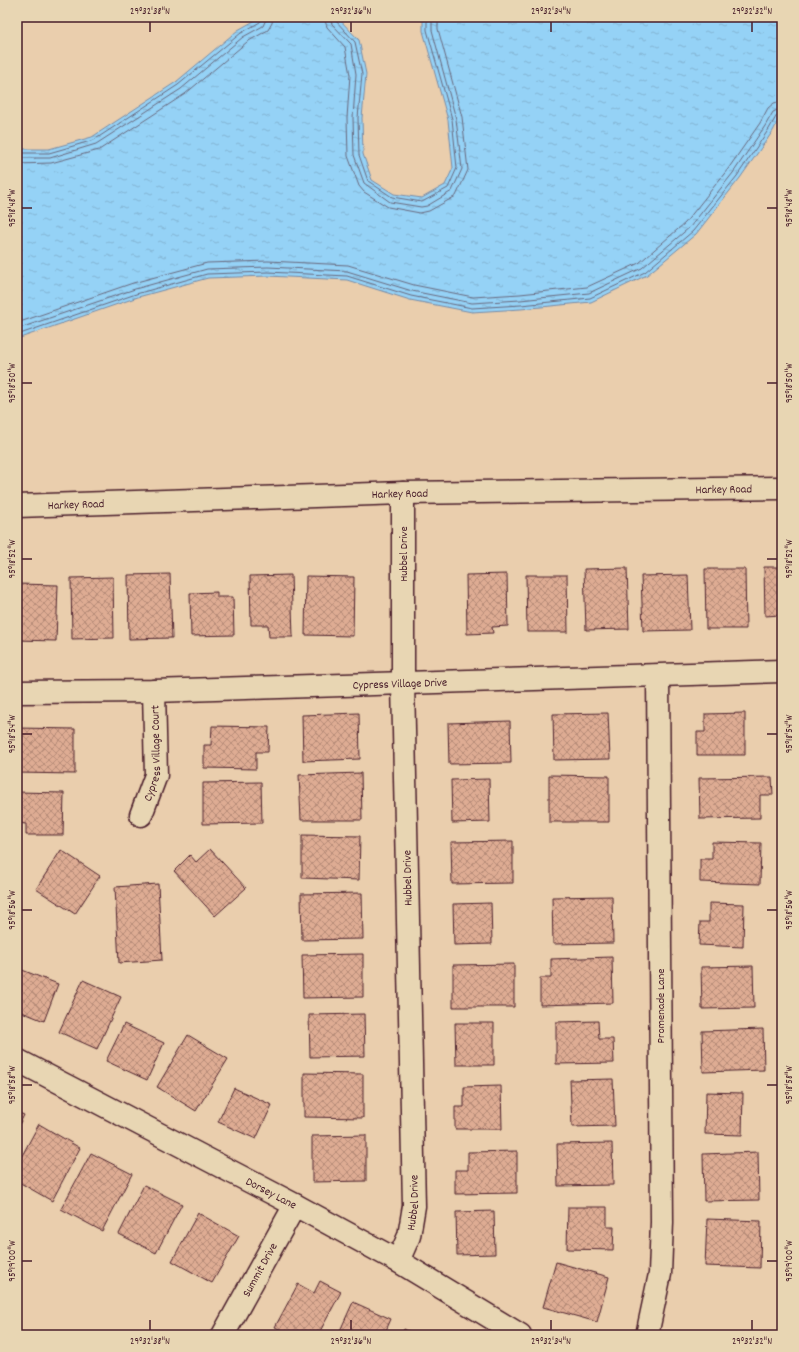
<svg xmlns="http://www.w3.org/2000/svg" width="799" height="1352" font-family="Dekko,sans-serif">
<style>
.water{fill:url(#water-ripples);stroke:#778aa5}
.lines{fill:none;stroke-linecap:round;stroke-linejoin:round}
.shore{stroke:#68677c;stroke-width:1}
.building{fill:url(#building-cross-hatch);stroke:#4a1f2b}
.minor-casing{stroke:#4a1f2b;stroke-width:25}
.minor{stroke:#e8d6b3;stroke-width:22}
.ticks{fill:none;stroke:#4a1f2b;stroke-width:1.5}
.labels{text-anchor:middle;stroke-width:3;stroke-linejoin:round;paint-order:stroke}
.street-label{font-size:12px;fill:#4a1f2b;stroke:#e8d6b3}
.neatline{fill:none;stroke:#4a1f2b;stroke-width:1.5}
.ticks-label{font-size:10px;text-anchor:middle;fill:#4a1f2b}
</style>
<defs>
<pattern id="water-ripples" width="26" height="14" patternUnits="userSpaceOnUse"><rect width="26" height="14" fill="#95d2f6"/><path d="M2 4q2-2 4 0t4 0M15 11q2-2 4 0t4 0" fill="none" stroke="#82b4d3"/></pattern>
<pattern id="building-cross-hatch" width="8" height="8" patternUnits="userSpaceOnUse"><rect width="8" height="8" fill="#deac93"/><path d="M0 0l8 8M0 8l8-8" fill="none" stroke="#b68b78"/></pattern>
</defs>
<rect width="100%" height="100%" fill="#eacead"/>
<filter id="ink" filterUnits="userSpaceOnUse"><feTurbulence type="fractalNoise" baseFrequency=".025" numOctaves="2"/><feDisplacementMap in="SourceGraphic" scale="8" xChannelSelector="R" yChannelSelector="G"/><feConvolveMatrix kernelMatrix="1 2 1 2 8 2 1 2 1" color-interpolation-filters="sRGB"/></filter>
<g filter="url(#ink)">
<path class="water" d="M261 17H337L359 40 366 74 362 118 363 154 372 180 394 194 422 198 445 185 453 168 448 120 423 31V17H782V113L773 131 740 178 696 234 647 275 591 302 521 309 472 312 410 300 347 280 268 276 208 278 138 297 17 339V149H49L92 137 176 82 238 30Z"/>
<g class="lines">
<path class="shore" d="M324 17 327 27 345 47 350 75 347 118 348 156 359 186 364 192 388 207 420 213 429 211 456 196 468 170 462 117 438 29V17
M330 17 332 24 351 44 356 74 353 118 354 155 364 183 390 202 421 207 427 206 452 191 462 169 456 119 432 30V17
M335 17 336 21 355 42 362 74 358 118 359 155 368 181 392 197 422 202 448 188 457 168 452 119 427 30V17
M17 153H49L94 140 178 85 241 33 260 22 262 17
M17 158H50L96 144 181 89 243 37 263 26 267 17
M17 164 51 163 99 150 185 94 247 42 268 30 272 23 273 17
M17 323 133 283 207 263 268 261 348 265 414 285 473 297 520 294 587 287 639 263 685 223 728 169 760 123 768 108 774 103 782 101
M17 329 135 289 207 269 268 267 347 271 412 291 472 303 520 300 589 293 642 268 690 227 733 173 765 126 773 112 782 108
M17 335 136 294 207 274 268 272 347 276 411 296 472 308 521 305 590 298 645 272 693 231 737 176 769 129 777 115 782 113"/>
</g>
<path class="building" d="M764 567H782V629L781 615 765 616Z
M627 568 629 629 586 630 584 569Z
M705 569H745L746 629H706Z
M170 574 172 638 129 639 128 575Z
M507 574 508 626 492 627 493 633 467 634 466 575Z
M291 575 293 637H269L268 625H251L250 576Z
M526 575H567L568 632H527Z
M688 575 690 630 643 631 641 576Z
M306 576 354 577 353 636 305 635Z
M113 577 114 638 72 639 71 578Z
M17 584 58 585 56 641 17 640Z
M217 592V597H233L234 635 191 636 190 593Z
M359 713 360 759 303 761 302 715Z
M608 713 610 759 554 760 553 714Z
M745 713V755H697V732H705V714Z
M510 721 511 763 449 764 448 723Z
M212 726 269 727 268 752H256V769L204 768V745H211Z
M17 728 75 729V774L17 773Z
M361 773 362 820H301L299 775Z
M549 775 609 776V822H549Z
M772 777 773 795H760V818L700 819 699 778Z
M489 779 490 822 452 823 451 780Z
M261 782 262 823 203 824V783Z
M17 792 64 793 63 835H26V824L17 823Z
M302 835 360 836 359 880 302 878Z
M513 841V883L452 884 451 842Z
M712 842 761 843 760 884 700 882V859H712Z
M210 849 246 888 215 916 174 871 190 855 196 862Z
M61 850 100 876 75 914 36 889Z
M158 884 162 960 119 963 115 887Z
M362 893 363 939 302 940 301 894Z
M612 896 613 943 553 944 552 897Z
M491 903 492 944 454 945 453 904Z
M709 903 744 904 743 947 699 945 700 922H709Z
M363 954V997L303 998 302 955Z
M612 957 613 1003 540 1005V978H551V959Z
M514 964V1007H453V965Z
M753 966 754 1008 702 1009 701 967Z
M17 968 58 984 44 1021 17 1010Z
M83 980 121 997 97 1049 59 1032Z
M364 1014 365 1056 310 1057 309 1015Z
M598 1021 599 1039H613L614 1063 556 1064V1022Z
M455 1023H494V1065H456Z
M124 1024 164 1043 147 1080 106 1061Z
M763 1029 764 1070 703 1072 702 1031Z
M188 1035 228 1059 196 1111 157 1087Z
M304 1073 363 1074V1118L304 1117Z
M613 1079 615 1126 572 1127 570 1080Z
M501 1086 502 1129H455V1107H464V1087Z
M234 1088 272 1105 256 1139 218 1122Z
M706 1092 743 1093 742 1135 705 1134Z
M17 1112 24 1115 17 1129Z
M39 1124 80 1148 52 1201 17 1181V1165Z
M366 1135V1181L312 1182V1136Z
M612 1143 613 1185 558 1186 557 1144Z
M517 1151V1193L455 1194V1170H468V1152Z
M758 1152 759 1200 704 1201 703 1154Z
M91 1153 132 1174 102 1231 61 1209Z
M144 1185 182 1204 156 1253 119 1234Z
M568 1207H607V1227H614L613 1250 567 1249Z
M494 1211 495 1254 457 1255 456 1212Z
M198 1213 239 1236 212 1283 172 1261Z
M707 1219 761 1221 760 1268 705 1266Z
M556 1262 609 1277 597 1322 543 1307Z
M320 1281 341 1292 318 1335H291L275 1327 298 1284 314 1293Z
M353 1302 391 1319 384 1335H338Z
M404 1329 416 1335H401Z"/>
<g class="lines">
<g class="minor-casing">
<g id="minor">
<path id="s1" d="M17 506 403 493 782 488"/>
<path id="s2" d="M17 692 154 691 782 671"/>
<path id="s3" d="M141 815 156 775 154 691"/>
<path id="s4" d="M17 1060 295 1205 398 1261 520 1335"/>
<path id="s5" d="M398 1261 409 1236 414 1206 403 682V493"/>
<path id="s6" d="M223 1335 295 1205"/>
<path d="M647 1335 660 1274 662 1222 658 676"/>
</g>
</g>
<use href="#minor" class="minor"/>
</g>
</g>
<path class="ticks" d="M150 22V32M351 22V32M551 22V32M752 22V32M22 208H32M767 208H777M22 383H32M767 383H777M22 559H32M767 559H777M22 734H32M767 734H777M22 910H32M767 910H777M22 1085H32M767 1085H777M22 1261H32M767 1261H777M150 1320V1330M351 1320V1330M551 1320V1330M752 1320V1330"/>
<g class="labels">
<g class="street-label">
<text dy="4" stroke="none"><textPath href="#s1" startOffset="707">Harkey Road</textPath></text>
<text dy="4" stroke="none"><textPath href="#s1" startOffset="383">Harkey Road</textPath></text>
<text dy="4" stroke="none"><textPath href="#s1" startOffset="59">Harkey Road</textPath></text>
<text transform="translate(403 554) rotate(-90)" y="4">Hubbel Drive</text>
<text dy="4" stroke="none"><textPath href="#s2" startOffset="383">Cypress Village Drive</textPath></text>
<text dy="4" stroke="none"><textPath href="#s3" startOffset="64">Cypress Village Court</textPath></text>
<text transform="translate(407 878) rotate(-91)" y="4">Hubbel Drive</text>
<text transform="translate(660 1006) rotate(-90)" y="4">Promenade Lane</text>
<text dy="4" stroke="none"><textPath href="#s4" startOffset="287">Dorsey Lane</textPath></text>
<text dy="4" stroke="none"><textPath href="#s5" startOffset="61">Hubbel Drive</textPath></text>
<text dy="4" stroke="none"><textPath href="#s6" startOffset="75">Summit Drive</textPath></text>
</g>
</g>
<rect width="799" height="1352" fill="none" stroke="#e8d6b3" stroke-width="44"/>
<rect x="22" y="22" width="755" height="1308" class="neatline"/>
<g class="ticks-label">
<text x="150" y="14">29°32'38"N</text>
<text x="351" y="14">29°32'36"N</text>
<text x="551" y="14">29°32'34"N</text>
<text x="752" y="14">29°32'32"N</text>
<text transform="translate(788 208) rotate(-90)" y="4">95°18'48"W</text>
<text transform="translate(11 208) rotate(-90)" y="4">95°18'48"W</text>
<text transform="translate(788 383) rotate(-90)" y="4">95°18'50"W</text>
<text transform="translate(11 383) rotate(-90)" y="4">95°18'50"W</text>
<text transform="translate(788 559) rotate(-90)" y="4">95°18'52"W</text>
<text transform="translate(11 559) rotate(-90)" y="4">95°18'52"W</text>
<text transform="translate(788 734) rotate(-90)" y="4">95°18'54"W</text>
<text transform="translate(11 734) rotate(-90)" y="4">95°18'54"W</text>
<text transform="translate(11 910) rotate(-90)" y="4">95°18'56"W</text>
<text transform="translate(788 910) rotate(-90)" y="4">95°18'56"W</text>
<text transform="translate(788 1085) rotate(-90)" y="4">95°18'58"W</text>
<text transform="translate(11 1085) rotate(-90)" y="4">95°18'58"W</text>
<text transform="translate(11 1261) rotate(-90)" y="4">95°19'00"W</text>
<text transform="translate(788 1261) rotate(-90)" y="4">95°19'00"W</text>
<text x="150" y="1344">29°32'38"N</text>
<text x="351" y="1344">29°32'36"N</text>
<text x="551" y="1344">29°32'34"N</text>
<text x="752" y="1344">29°32'32"N</text>
</g>
</svg>
